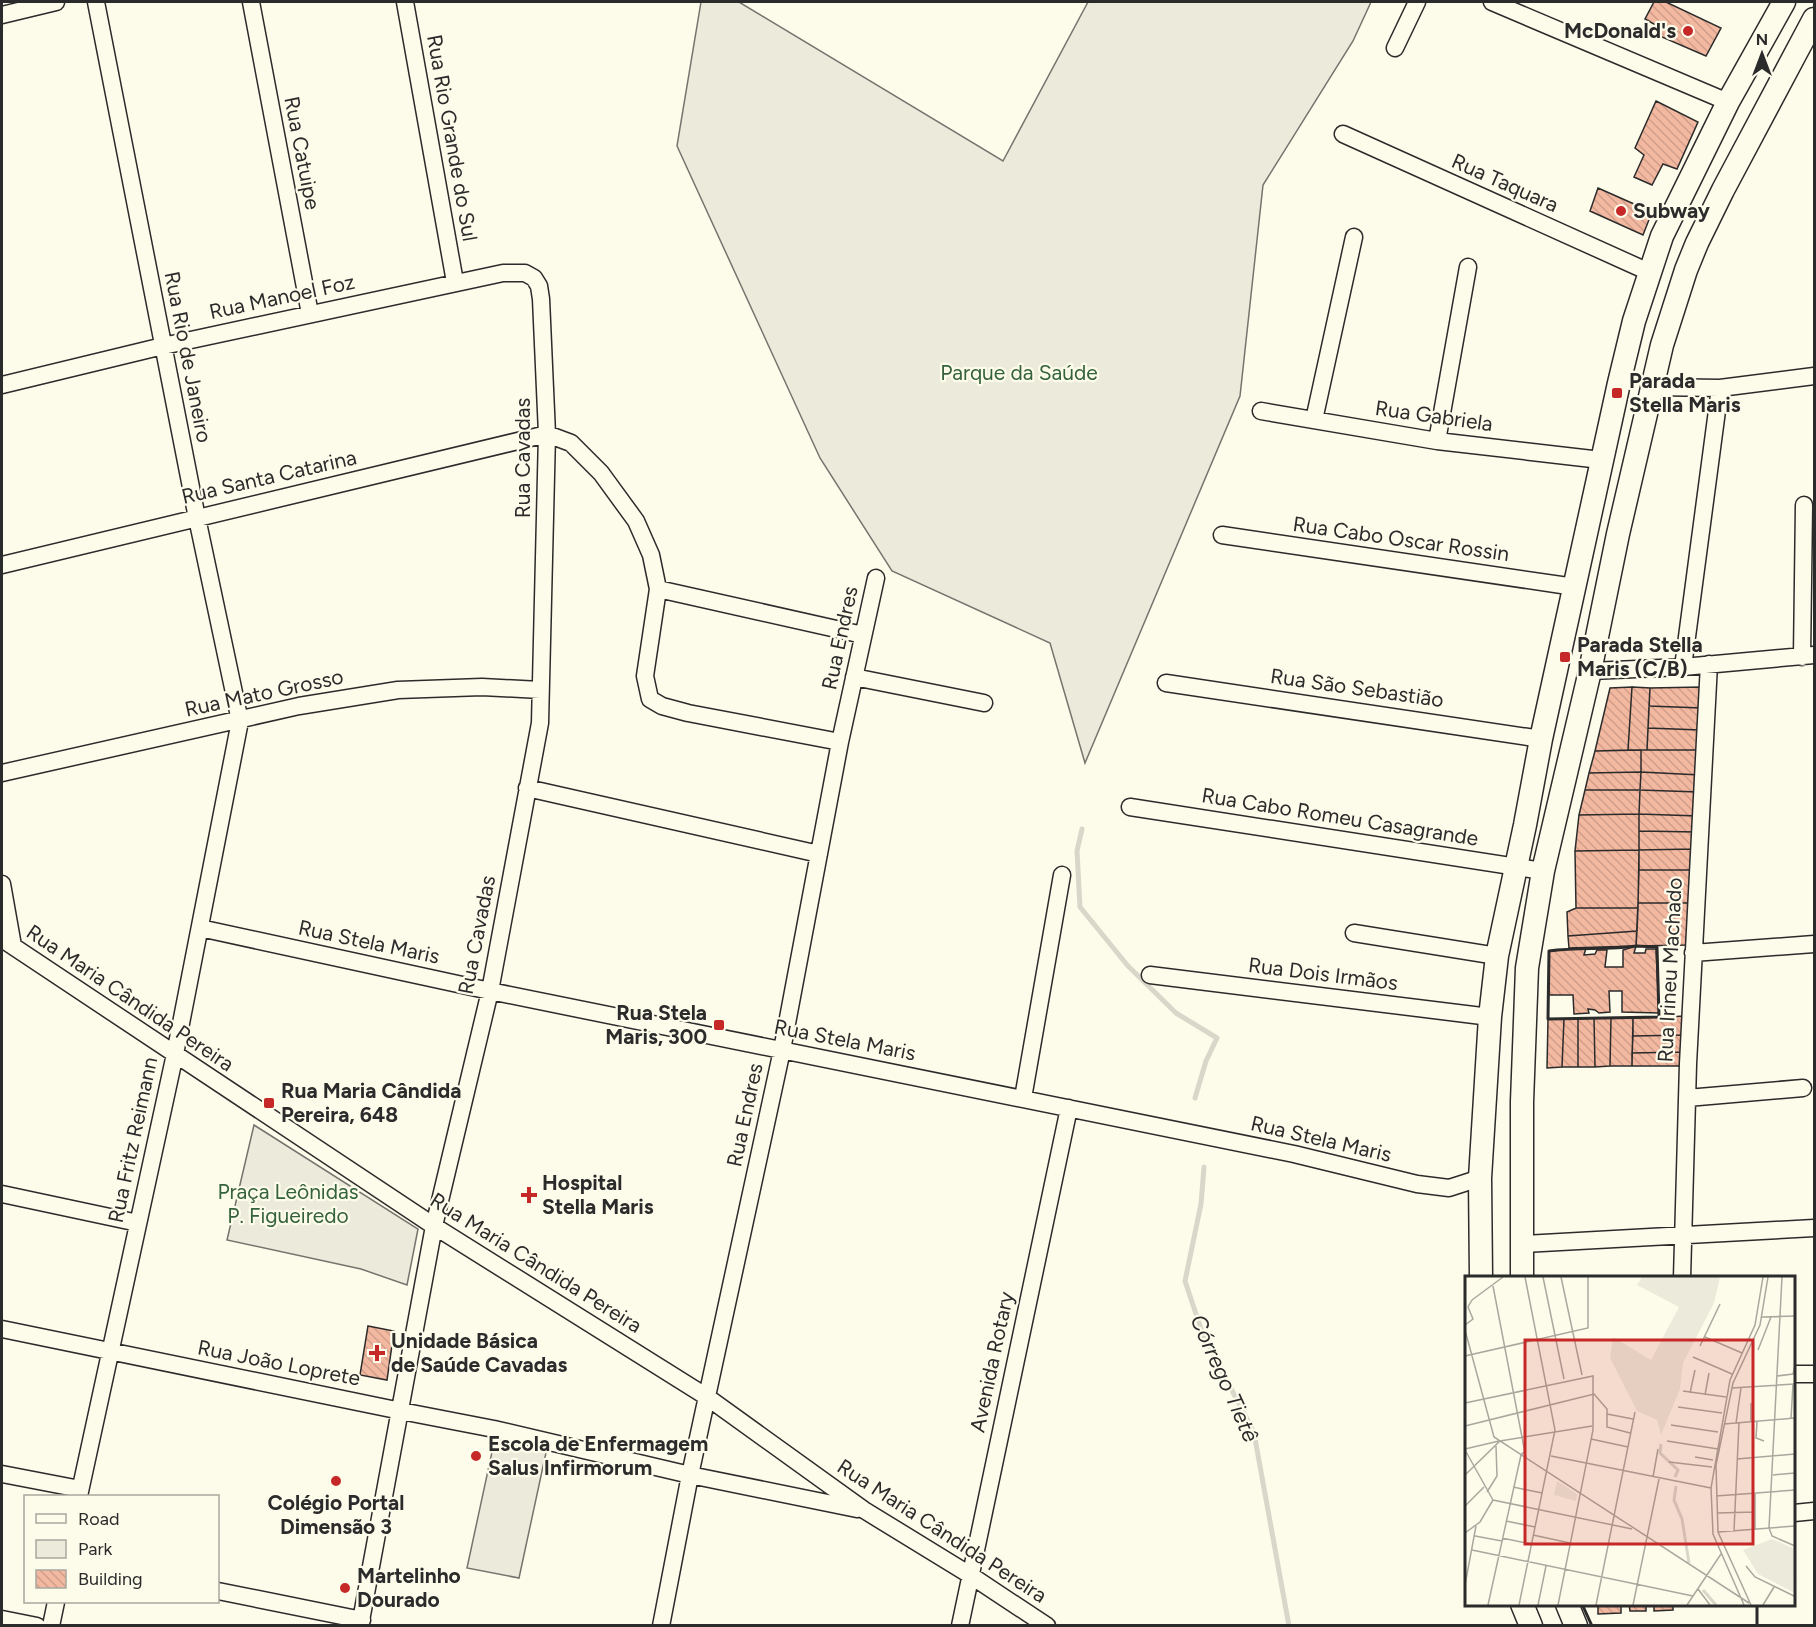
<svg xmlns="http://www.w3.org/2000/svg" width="1816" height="1627" font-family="Figtree,sans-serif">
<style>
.park{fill:#ecebdb;stroke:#74746e;stroke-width:1.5}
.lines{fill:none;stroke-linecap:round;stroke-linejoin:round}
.stream{stroke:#d8d7c9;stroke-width:5}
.building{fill:url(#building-back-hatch);stroke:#2b2b2b;stroke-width:1.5}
.minor-casing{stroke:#2b2b2b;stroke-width:19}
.secondary-casing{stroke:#2b2b2b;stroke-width:25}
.minor{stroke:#fdfbea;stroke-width:16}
.secondary{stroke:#fdfbea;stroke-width:22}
.wall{stroke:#2b2b2b;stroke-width:3}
.poi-dot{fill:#c62828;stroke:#fdfbea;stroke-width:2}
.labels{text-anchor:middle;stroke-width:4.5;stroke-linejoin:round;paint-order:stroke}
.poi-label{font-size:21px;font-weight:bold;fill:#2b2b2b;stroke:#fdfbea;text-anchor:start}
.street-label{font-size:21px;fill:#2b2b2b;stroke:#fdfbea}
.park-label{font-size:21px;fill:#34623c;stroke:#fdfbea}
.water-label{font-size:22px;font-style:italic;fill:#2b2b2b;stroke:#fdfbea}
.inset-river{fill:none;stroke:#d8d7c9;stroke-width:3}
.inset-road{fill:none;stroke:#a9a89e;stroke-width:1.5}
.view{fill:#c62828;fill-opacity:0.15;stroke:#c62828;stroke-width:3}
.inset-edge{fill:none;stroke:#2b2b2b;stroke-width:3}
</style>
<defs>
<pattern id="building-back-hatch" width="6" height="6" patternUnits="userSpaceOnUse" patternTransform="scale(1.5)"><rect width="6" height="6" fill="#f2b8a0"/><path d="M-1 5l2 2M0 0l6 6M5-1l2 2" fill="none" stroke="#d09e8a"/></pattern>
</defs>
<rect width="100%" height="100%" fill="#fdfbea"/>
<path class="park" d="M701 2H739L1003 161 1088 2H1371L1353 41 1263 185 1240 396 1085 763 1050 643 892 571 820 458 677 146Z
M254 1125 418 1229 407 1285 361 1269 227 1240Z
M495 1438 547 1448 519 1578 467 1568Z"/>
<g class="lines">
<path class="stream" d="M1082 829 1077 851 1080 907 1128 966 1176 1013 1217 1038 1206 1061 1195 1098
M1204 1167 1201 1204 1185 1281 1202 1332 1254 1433 1289 1626"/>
</g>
<path class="building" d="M1654 2H1666L1721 28 1706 56 1655 34 1659 27 1645 19Z
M1656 101 1698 122 1677 169 1663 164 1652 185 1634 177 1644 155 1635 148Z
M1598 188 1652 212 1643 235 1590 211Z
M1632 687 1628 750 1595 751 1610 688Z
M1632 687 1650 688 1647 750H1628Z
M1702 687 1701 708 1649 706 1650 688Z
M1649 706 1701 708 1700 730 1648 728Z
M1648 728 1700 730 1699 750H1647Z
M1641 750V772L1589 773 1595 751Z
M1641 750H1699L1700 775 1641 772Z
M1641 772 1640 790H1585L1589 773Z
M1641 772 1700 775 1698 792 1640 790Z
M1585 790H1640L1639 814 1579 815Z
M1640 790 1698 792V816L1639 814Z
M1639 814V850L1575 851 1579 815Z
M1639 814 1698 816 1697 832 1639 831Z
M1639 831 1697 832 1694 849 1639 850Z
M1694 849 1695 870H1639V850Z
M1639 850 1638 908H1576L1575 851Z
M1639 870H1695L1693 903H1638Z
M1638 903H1693L1687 945 1636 946Z
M1576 908H1638L1637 931 1568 936 1567 912Z
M1637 931 1636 946 1569 948 1568 936Z
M1636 946 1634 953H1645L1646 949H1656L1659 1013 1622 1012V991H1609L1610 1012 1599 1013 1595 1010 1588 1009 1589 1013 1574 1014 1573 995H1549V951L1586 948 1584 955 1595 954 1597 950H1607L1605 967H1623V950Z
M1687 1016 1686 1035 1633 1036V1018Z
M1594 1018 1595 1067H1578V1019Z
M1594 1018H1611L1610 1066 1595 1067Z
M1611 1018H1633L1632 1066H1610Z
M1548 1019H1564L1562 1067 1547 1068Z
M1564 1019H1578V1067H1562Z
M1686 1035 1685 1052 1632 1053 1633 1036Z
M1685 1052 1686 1066H1632V1053Z
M368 1326 394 1331 387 1380 360 1375Z
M1598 1604H1621V1613L1598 1614Z
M1629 1604H1646V1611H1630Z
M1654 1604H1673V1610L1654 1611Z"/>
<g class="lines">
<g class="minor-casing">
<path id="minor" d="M251 2 310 314
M405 2 455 282
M1492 2 1728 102
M2 15 56 2
M1395 48 1417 2
M1343 134 1649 272
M2 385 163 346 503 273H525L534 278 539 286 541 299 547 434 540 723 490 991 434 1226 360 1626
M1653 387 1720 388 1814 376
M1261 411 1437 441 1601 460
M1314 420 1354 237
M1437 441 1468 267
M1222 535 1575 587
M2 565 547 434 571 443 601 473 636 521 651 555 658 589 645 676 650 699 662 706 688 713 840 742
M658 589 863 635
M1802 657 1804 505
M1683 667 1720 388
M1590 671 1683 667 1814 655
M854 677 984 703
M1166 683 1541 739
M2 773 299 706 398 690 482 687 540 690
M527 788 819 854
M1130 807 1543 871
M2 884 13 946
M200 928 490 991 1294 1154 1417 1184 1449 1188 1480 1178
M1354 933 1497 956
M2 939 434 1226 707 1397 864 1510 970 1575 1047 1626
M1693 953 1814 944
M1150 975 1490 1017
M1023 1098 1062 875
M1687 1098 1803 1088
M2 1194 138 1223
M1522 1244 1814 1228
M1682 1278 1688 1064 1709 664
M2 1329 401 1411 494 1429 690 1475 857 1509
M1794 1374H1814
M2 1474 80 1489
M79 1496 175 1054 240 721 197 518 96 2
M1794 1513 1814 1511
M218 1591 362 1620
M2 1619 37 1626
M51 1626 56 1602
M661 1626 690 1475 782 1050 840 742 876 578
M960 1626 1069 1108"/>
</g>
<g class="secondary-casing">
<path id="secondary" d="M1481 1278 1480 1178 1490 1017 1497 956 1525 825 1541 739 1619 383 1634 321 1662 236 1728 102 1784 2
M1522 1278V1102L1527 968 1543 871 1590 671 1618 534 1662 345 1686 270 1697 243 1723 190 1814 19
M1522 1604 1531 1626
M1567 1604 1576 1626"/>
</g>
<use href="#minor" class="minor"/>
<use href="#secondary" class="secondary"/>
<path class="wall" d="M1636 946 1657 947 1659 1017 1548 1019 1549 951C1578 947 1607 950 1636 946Z
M1582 1604 1592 1626
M1757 1626V1604"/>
</g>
<g class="poi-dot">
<circle cx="1688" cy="31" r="6"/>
<circle cx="1621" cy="211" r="6"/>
<rect x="1611" y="387" width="12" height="12" rx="3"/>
<rect x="1559" y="651" width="12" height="12" rx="3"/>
<rect x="713" y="1019" width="12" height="12" rx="3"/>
<rect x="263" y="1097" width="12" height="12" rx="3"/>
<path d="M526 1186h6v6h6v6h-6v6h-6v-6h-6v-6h6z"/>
<path d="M374 1344h6v6h6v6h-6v6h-6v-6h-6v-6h6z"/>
<circle cx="476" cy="1456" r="6"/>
<circle cx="336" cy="1481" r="6"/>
<circle cx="345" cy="1588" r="6"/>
</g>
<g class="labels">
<g class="poi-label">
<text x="1676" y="38" text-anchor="end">McDonald's</text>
<text x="1633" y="218">Subway</text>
<text x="1629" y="388">Parada<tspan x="1629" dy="24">Stella Maris</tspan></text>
<text x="1577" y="652">Parada Stella<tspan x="1577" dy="24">Maris (C/B)</tspan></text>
<text x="707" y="1020" text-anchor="end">Rua Stela<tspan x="707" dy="24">Maris, 300</tspan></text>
<text x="281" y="1098">Rua Maria Cândida<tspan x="281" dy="24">Pereira, 648</tspan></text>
<text x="542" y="1190">Hospital<tspan x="542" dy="24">Stella Maris</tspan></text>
<text x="391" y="1348">Unidade Básica<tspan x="391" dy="24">de Saúde Cavadas</tspan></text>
<text x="488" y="1451">Escola de Enfermagem<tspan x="488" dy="24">Salus Infirmorum</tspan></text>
<text x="336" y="1510" text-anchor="middle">Colégio Portal<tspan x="336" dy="24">Dimensão 3</tspan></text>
<text x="357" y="1583">Martelinho<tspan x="357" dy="24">Dourado</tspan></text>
</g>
<g class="street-label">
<text transform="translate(452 138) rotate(80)" y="7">Rua Rio Grande do Sul</text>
<text transform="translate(302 153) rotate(79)" y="7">Rua Catuipe</text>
<text transform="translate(1505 183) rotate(24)" y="7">Rua Taquara</text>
<text transform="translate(282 297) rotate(-12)" y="7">Rua Manoel Foz</text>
<text transform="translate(188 357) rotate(79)" y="7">Rua Rio de Janeiro</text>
<text transform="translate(1434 416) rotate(8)" y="7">Rua Gabriela</text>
<text transform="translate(523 458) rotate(-90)" y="7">Rua Cavadas</text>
<text transform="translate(269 477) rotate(-13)" y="7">Rua Santa Catarina</text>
<text transform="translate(1401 539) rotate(8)" y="7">Rua Cabo Oscar Rossin</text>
<text transform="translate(840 638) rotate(-78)" y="7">Rua Endres</text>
<text transform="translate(1357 688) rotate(8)" y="7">Rua São Sebastião</text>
<text transform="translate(264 693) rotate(-12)" y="7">Rua Mato Grosso</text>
<text transform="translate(1340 817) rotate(9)" y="7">Rua Cabo Romeu Casagrande</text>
<text transform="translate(477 935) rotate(-79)" y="7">Rua Cavadas</text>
<text transform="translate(369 942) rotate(12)" y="7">Rua Stela Maris</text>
<text transform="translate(1670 970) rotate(-87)" y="7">Rua Irineu Machado</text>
<text transform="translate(1323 974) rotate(7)" y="7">Rua Dois Irmãos</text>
<text transform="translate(130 998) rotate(34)" y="7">Rua Maria Cândida Pereira</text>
<text transform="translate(845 1040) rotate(11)" y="7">Rua Stela Maris</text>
<text transform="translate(745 1115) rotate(-78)" y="7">Rua Endres</text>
<text transform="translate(1321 1139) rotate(13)" y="7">Rua Stela Maris</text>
<text transform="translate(133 1140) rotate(-78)" y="7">Rua Fritz Reimann</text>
<text transform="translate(536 1263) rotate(32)" y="7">Rua Maria Cândida Pereira</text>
<text transform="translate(992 1362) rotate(-78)" y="7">Avenida Rotary</text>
<text transform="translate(279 1363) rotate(11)" y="7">Rua João Loprete</text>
<text transform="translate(942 1531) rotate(33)" y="7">Rua Maria Cândida Pereira</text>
</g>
<g class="park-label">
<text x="1019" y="380">Parque da Saúde</text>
<text x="288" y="1199">Praça Leônidas<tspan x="288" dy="24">P. Figueiredo</tspan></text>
</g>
<g class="water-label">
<text transform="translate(1225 1378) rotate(66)" y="8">Córrego Tietê</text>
</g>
</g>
<g transform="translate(1465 1276)">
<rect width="330" height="330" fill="#fdfbea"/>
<path d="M177 1H255L249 27 218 87 215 113 196 159 192 144 172 135 145 82 148 61 186 84 214 31 172 9ZM92 205 112 218 111 225 89 219ZM307 263 330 273 328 316 293 298 278 274Z" fill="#ecebdb"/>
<path class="inset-river" d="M196 168 195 177 213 194 210 201M211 210 209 224 217 243 224 287M238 314 251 329"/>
<path class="inset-road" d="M78 1 99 103M96 1 117 99M317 1 304 252 307 260 330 270M28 10 61 182M7 24 38 1M297 41 330 40M0 49 8 43 3 31 7 24M0 54 29 161 284 327M240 61 277 77M235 70 255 28M293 74 306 41M0 80 123 52V1M228 81 267 98M312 100 328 98 330 90M267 112 330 108M218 115 261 121M225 117 230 94M240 119 244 97M0 127 128 100V154L93 329M213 131 257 137M142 138 168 143M326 143 328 108M286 146V127M292 146 291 162 299 165M271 147 276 112M259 148 330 142M206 149 253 156M0 150 129 118 142 133V151L165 157M126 163 163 171M202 165 253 173M0 173 34 165M0 174 28 224M86 180 246 212M230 181 248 184M272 183 330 178M204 186 247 191M0 199 35 165 127 150M308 199 330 197M188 201 193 173M48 211 77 217M22 216 32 200 31 170M251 220 330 214M28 224 167 253M0 230 19 211M252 237 290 236M41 245 70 251M290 253V218M269 255 274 147M253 256 330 250M0 257 15 246 28 224M68 259 105 267M10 260 37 265M37 262 66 268M7 274 228 320M281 290 290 301 329 320M0 309 11 250M233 313 245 329M23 329 56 179 60 175M54 329 90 154 60 1M73 329 81 290M131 329 170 136M168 329 194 203M222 329 256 278M279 329 248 258 246 212 265 104 290 49 298 1M286 329 253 256 251 189 268 107 295 49 303 1M298 329 309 311"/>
<path class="view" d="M60 64H288V268H60Z"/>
<rect width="330" height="330" class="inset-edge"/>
</g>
<rect width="1816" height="1627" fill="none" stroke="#2b2b2b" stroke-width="6"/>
<rect x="24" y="1495" width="195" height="108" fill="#fdfbea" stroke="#a9a89e" stroke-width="1.5"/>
<rect x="36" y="1514" width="30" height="9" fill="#fdfbea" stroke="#a9a89e" stroke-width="1.5"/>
<text x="78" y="1525" font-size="18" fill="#2b2b2b">Road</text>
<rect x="36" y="1540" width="30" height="18" fill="#ecebdb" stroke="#a9a89e" stroke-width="1.5"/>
<text x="78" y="1555" font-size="18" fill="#2b2b2b">Park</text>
<rect x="36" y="1570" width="30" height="18" fill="url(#building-back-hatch)" stroke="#a9a89e" stroke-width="1.5"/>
<text x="78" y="1585" font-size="18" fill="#2b2b2b">Building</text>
<g transform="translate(1762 54)" stroke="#fdfbea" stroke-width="4.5" paint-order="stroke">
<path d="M0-4.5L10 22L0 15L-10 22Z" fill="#2b2b2b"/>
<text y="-9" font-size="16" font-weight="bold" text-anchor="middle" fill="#2b2b2b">N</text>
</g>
</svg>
